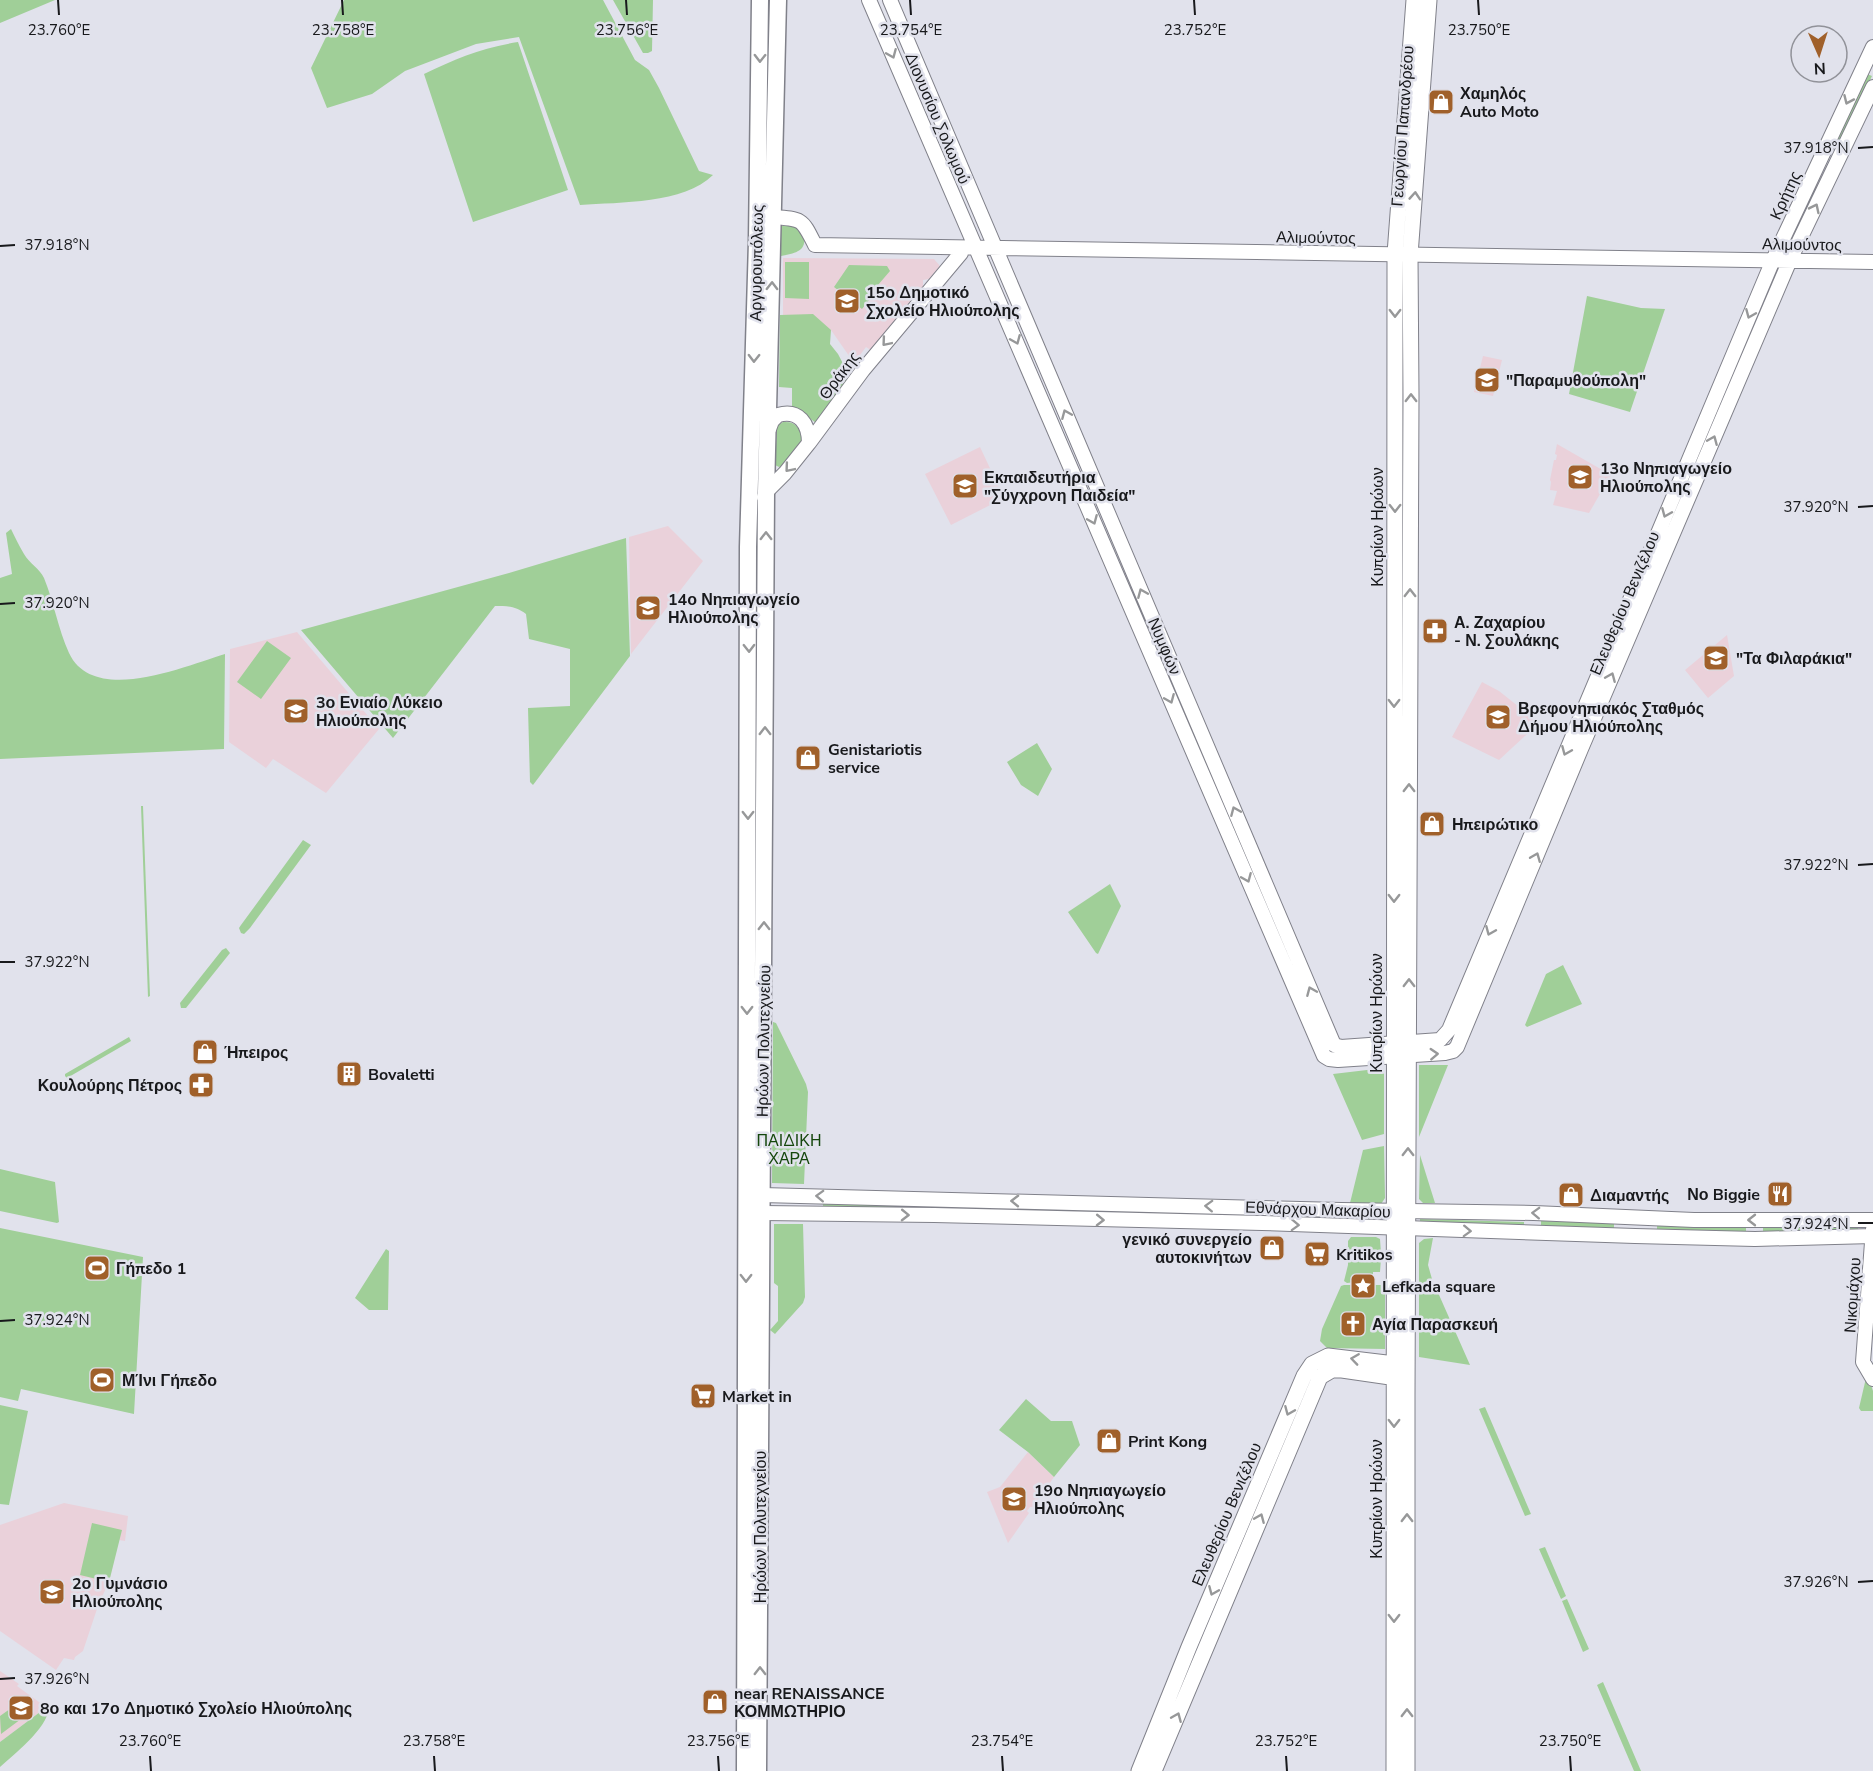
<svg xmlns="http://www.w3.org/2000/svg" width="1873" height="1771" font-family="'Nunito Sans',sans-serif">
<style>
.education{fill:#ead1da}
.green{fill:#a0cf98}
.lines{fill:none;stroke-linecap:round;stroke-linejoin:round}
.tertiary-casing{stroke:#80818a;stroke-width:16}
.secondary-casing{stroke:#80818a;stroke-width:17}
.primary-casing{stroke:#80818a;stroke-width:19}
.tertiary{stroke:#fff;stroke-width:14}
.secondary{stroke:#fff;stroke-width:15}
.primary{stroke:#fff;stroke-width:16}
.oneway{stroke:#979899}
.ticks{fill:none;stroke:#18191c;stroke-width:2}
.labels{text-anchor:middle;stroke-width:5;stroke-linejoin:round;paint-order:stroke}
.poi-label{font-size:16px;font-weight:bold;fill:#18191c;stroke:#e1e2ec;text-anchor:start}
.street-label{font-size:16px;fill:#18191c;stroke:#e1e2ec}
.park-label{font-size:16px;fill:#15470c;stroke:#e1e2ec}
.ticks-label{font-size:15px;text-anchor:middle;fill:#18191c;stroke:#e1e2ec;stroke-width:5;stroke-linejoin:round;paint-order:stroke}
</style>
<rect width="100%" height="100%" fill="#e1e2ec"/>
<path class="education" d="M783 258 934 259 940 266 929 279 923 280V287L872 351 866 347 854 363 831 330 783 315Z
M1483 356 1502 360 1493 396 1474 392Z
M1557 444 1611 475 1589 513 1553 505 1557 491 1550 490 1551 482 1550 480 1554 460H1556L1557 455 1555 454Z
M980 447 1004 498 951 525 925 474Z
M668 526 703 561 631 654 629 537Z
M297 632 379 729 326 793 273 759 266 768 229 742 230 649Z
M1727 635 1734 676 1708 698 1685 670Z
M1482 682 1499 691 1539 723 1499 760 1452 737Z
M1028 1452 1054 1477 1033 1507H1030L1027 1511 1029 1513 1008 1543 987 1492 1000 1487Z
M64 1503 128 1516 125 1541 119 1540 109 1582 99 1603 83 1651 75 1657 74 1660 64 1658 56 1670 0 1631V1525Z
M0 1671 19 1684 17 1686 43 1705 40 1712 0 1742Z"/>
<path class="green" d="M0 0H55L0 23Z
M344 0H603L635 60 649 70 659 88 699 171 713 175C684 204 620 202 580 205L519 37 476 44 405 71 372 94 327 108 311 68Z
M613 0H653L652 51 648 53H643Z
M518 42 568 190 473 222 424 74C457 58 481 48 518 42Z
M1867 74 1872 76 1838 145 1834 143Z
M788 225 801 229C810 249 799 253 781 256V226Z
M785 262H809V299L785 298Z
M849 265 887 266 890 271 878 285 879 288 862 309 834 287Z
M1587 296 1641 308 1665 309 1630 412 1569 394Z
M813 314 831 330 830 344 838 354 851 379 816 423 800 411 792 408V388L779 387 780 315Z
M783 422C796 421 800 428 802 440L782 466 779 467 775 465 777 426Z
M11 529C15 537 19 546 24 554 29 563 40 569 44 578 54 602 58 629 69 653 94 706 185 666 225 654L224 749 0 759V578L12 574 6 533Z
M626 538 630 656 533 785 530 782 528 708 570 706V649L529 639 526 614C516 606 507 606 495 606L393 738 301 630 509 573Z
M267 641 291 658 261 699 237 682Z
M1037 743 1052 769 1038 796 1021 785 1007 762Z
M141 806H143L150 996 148 997Z
M303 840 311 845 250 928 244 934 241 933 239 928 241 925Z
M1110 884 1121 906 1098 954 1096 953 1068 912Z
M226 948 230 953 186 1008H181L180 1003 222 950Z
M1563 965 1582 1004 1527 1027 1525 1025 1546 974Z
M773 1022 776 1023 806 1084 808 1092 804 1184 772 1183Z
M129 1037 131 1041 67 1078 65 1076V1074Z
M1419 1065H1448L1419 1137Z
M1384 1068V1134L1362 1140 1333 1074Z
M1384 1146 1385 1198 1381 1204 1350 1203 1363 1150Z
M1420 1155 1435 1203H1423L1419 1199Z
M0 1169 55 1182 59 1222 57 1223 0 1211Z
M823 1203 921 1205V1210L823 1208Z
M1270 1214 1377 1217V1222L1270 1219Z
M1420 1219 1524 1222V1227L1420 1224Z
M1541 1221 1614 1223V1229L1541 1227Z
M774 1224H803L805 1297 803 1303 775 1334 770 1330 778 1321V1286L774 1283Z
M1657 1225 1746 1227V1232L1657 1231Z
M1763 1226 1858 1227V1234L1763 1233Z
M0 1228 143 1257 134 1414 21 1389 18 1401 0 1397Z
M1351 1237H1376L1380 1239 1381 1254H1375V1258H1381L1380 1272H1373V1280L1347 1283 1344 1281 1348 1265V1241Z
M1433 1238 1428 1265 1432 1279 1470 1365 1419 1357V1243L1424 1239Z
M386 1249 389 1251 388 1310H369L355 1298Z
M1344 1285H1385V1349L1327 1348 1320 1341 1322 1329 1341 1286Z
M1866 1378 1869 1379 1873 1391V1411H1861L1859 1408Z
M1026 1399 1051 1421H1072L1080 1445 1054 1477 1028 1452 999 1430Z
M0 1405 28 1411 9 1505 0 1504Z
M1485 1407 1531 1514 1525 1516 1479 1409Z
M92 1523 122 1530 109 1582 80 1575Z
M1545 1547 1566 1596 1561 1599 1539 1549Z
M1567 1599 1589 1649 1583 1652 1562 1601Z
M1603 1682 1641 1771H1634L1597 1685Z
M24 1699 33 1710 1 1734 0 1716Z
M43 1705 48 1708C50 1726 13 1755 0 1767V1742L40 1712Z"/>
<g class="lines">
<g class="tertiary-casing">
<path id="tertiary" d="M869 0 1324 1056 1329 1059 1338 1060 1445 1053 1453 1051 1457 1047 1581 749 1790 260 1873 87
M890 0 1334 1045 1341 1047 1440 1040 1449 1030 1773 260 1873 47
M773 217C803 219 802 219 815 245L1873 262
M769 429 772 421 778 415C799 409 809 424 809 443
M764 497 766 492 785 473 809 443 863 370 961 253 962 248
M762 1195 1341 1210 1534 1213 1694 1220H1873
M762 1213 934 1215 1262 1223 1635 1236 1755 1239 1873 1236
M1873 1229 1863 1362 1873 1379"/>
</g>
<g class="secondary-casing">
<path id="secondary" d="M1139 1771 1189 1647 1304 1376 1312 1364 1328 1356 1403 1365
M1154 1771 1320 1377 1332 1370H1342L1404 1379
M1394 1771 1395 254 1414 0
M1407 1771V1395L1411 396 1410 255 1429 0"/>
</g>
<g class="primary-casing">
<path id="primary" d="M745 1771 748 547 757 241 760 0
M758 1771 766 492 778 0"/>
</g>
<use href="#tertiary" class="tertiary"/>
<use href="#secondary" class="secondary"/>
<use href="#primary" class="primary"/>
</g>
<defs><path id="oneway-chevron" d="M-2-3.5L2.5 0L-2 3.5" fill="none" stroke-width="1.6" stroke-linecap="round" stroke-linejoin="round" transform="scale(1.5)"/></defs>
<g class="oneway">
<use href="#oneway-chevron" transform="translate(892 54) rotate(67)"/>
<use href="#oneway-chevron" transform="translate(760 58) rotate(91)"/>
<use href="#oneway-chevron" transform="translate(1848 100) rotate(114)"/>
<use href="#oneway-chevron" transform="translate(1415 196) rotate(-86)"/>
<use href="#oneway-chevron" transform="translate(1815 208) rotate(-64)"/>
<use href="#oneway-chevron" transform="translate(772 286) rotate(-89)"/>
<use href="#oneway-chevron" transform="translate(1395 313) rotate(90)"/>
<use href="#oneway-chevron" transform="translate(1750 314) rotate(113)"/>
<use href="#oneway-chevron" transform="translate(1016 340) rotate(67)"/>
<use href="#oneway-chevron" transform="translate(886 342) rotate(130)"/>
<use href="#oneway-chevron" transform="translate(754 358) rotate(91)"/>
<use href="#oneway-chevron" transform="translate(1411 398) rotate(-90)"/>
<use href="#oneway-chevron" transform="translate(1066 414) rotate(-113)"/>
<use href="#oneway-chevron" transform="translate(1713 440) rotate(-67)"/>
<use href="#oneway-chevron" transform="translate(789 468) rotate(130)"/>
<use href="#oneway-chevron" transform="translate(1395 508) rotate(90)"/>
<use href="#oneway-chevron" transform="translate(1666 513) rotate(113)"/>
<use href="#oneway-chevron" transform="translate(1093 520) rotate(67)"/>
<use href="#oneway-chevron" transform="translate(766 536) rotate(-90)"/>
<use href="#oneway-chevron" transform="translate(1142 593) rotate(-113)"/>
<use href="#oneway-chevron" transform="translate(1410 593) rotate(-90)"/>
<use href="#oneway-chevron" transform="translate(749 648) rotate(89)"/>
<use href="#oneway-chevron" transform="translate(1611 677) rotate(-67)"/>
<use href="#oneway-chevron" transform="translate(1170 699) rotate(67)"/>
<use href="#oneway-chevron" transform="translate(1394 703) rotate(90)"/>
<use href="#oneway-chevron" transform="translate(765 731) rotate(-90)"/>
<use href="#oneway-chevron" transform="translate(1566 751) rotate(113)"/>
<use href="#oneway-chevron" transform="translate(1409 788) rotate(-90)"/>
<use href="#oneway-chevron" transform="translate(1235 811) rotate(-113)"/>
<use href="#oneway-chevron" transform="translate(748 815) rotate(90)"/>
<use href="#oneway-chevron" transform="translate(1536 857) rotate(-68)"/>
<use href="#oneway-chevron" transform="translate(1247 878) rotate(67)"/>
<use href="#oneway-chevron" transform="translate(1394 898) rotate(90)"/>
<use href="#oneway-chevron" transform="translate(764 926) rotate(-90)"/>
<use href="#oneway-chevron" transform="translate(1490 931) rotate(113)"/>
<use href="#oneway-chevron" transform="translate(1409 983) rotate(-90)"/>
<use href="#oneway-chevron" transform="translate(1311 991) rotate(-113)"/>
<use href="#oneway-chevron" transform="translate(747 1010) rotate(90)"/>
<use href="#oneway-chevron" transform="translate(1434 1054) rotate(-3)"/>
<use href="#oneway-chevron" transform="translate(1408 1152) rotate(-90)"/>
<use href="#oneway-chevron" transform="translate(820 1196) rotate(-178)"/>
<use href="#oneway-chevron" transform="translate(1015 1201) rotate(-179)"/>
<use href="#oneway-chevron" transform="translate(1209 1206) rotate(-178)"/>
<use href="#oneway-chevron" transform="translate(1536 1213) rotate(-178)"/>
<use href="#oneway-chevron" transform="translate(905 1215) rotate(1)"/>
<use href="#oneway-chevron" transform="translate(1100 1220) rotate(1)"/>
<use href="#oneway-chevron" transform="translate(1752 1220) rotate(-180)"/>
<use href="#oneway-chevron" transform="translate(1295 1225) rotate(2)"/>
<use href="#oneway-chevron" transform="translate(1467 1231) rotate(2)"/>
<use href="#oneway-chevron" transform="translate(746 1278) rotate(90)"/>
<use href="#oneway-chevron" transform="translate(1355 1359) rotate(-172)"/>
<use href="#oneway-chevron" transform="translate(1289 1411) rotate(113)"/>
<use href="#oneway-chevron" transform="translate(1394 1423) rotate(90)"/>
<use href="#oneway-chevron" transform="translate(1260 1518) rotate(-67)"/>
<use href="#oneway-chevron" transform="translate(1407 1518) rotate(-90)"/>
<use href="#oneway-chevron" transform="translate(1213 1591) rotate(113)"/>
<use href="#oneway-chevron" transform="translate(1394 1618) rotate(90)"/>
<use href="#oneway-chevron" transform="translate(760 1671) rotate(-90)"/>
<use href="#oneway-chevron" transform="translate(1407 1713) rotate(-90)"/>
<use href="#oneway-chevron" transform="translate(1177 1717) rotate(-67)"/>
</g>
<path class="ticks" d="M58 0 59 15M342 0 343 15M626 0 627 15M910 0 911 15M1194 0 1195 15M1478 0 1479 15M1858 148 1873 147M0 246 15 245M1858 507 1873 506M0 604 15 603M1858 865 1873 864M0 962H15M1858 1223H1873M0 1321 15 1320M1858 1582 1873 1581M0 1679 15 1678M150 1756 151 1771M434 1756 435 1771M718 1756 719 1771M1002 1756 1003 1771M1286 1756 1287 1771M1570 1756 1571 1771"/>
<defs>
<g id="shop-square" transform="scale(1.35)"><rect x="-9" y="-9" width="18" height="18" rx="4" fill="#a0602a" stroke="#e1e2ec"/><path d="M-5-2.5h2.3a2.7 3.5 0 0 1 5.4 0H5L5.5 6h-11ZM-1.5-2.5h3a1.5 2.3 0 0 0-3 0Z" fill="#fff"/></g>
<g id="school-square" transform="scale(1.35)"><rect x="-9" y="-9" width="18" height="18" rx="4" fill="#a0602a" stroke="#e1e2ec"/><path d="M0-5L7-2L0 1L-7-2ZM-4 1L0 2.5L4 1V4Q0 6-4 4Z" fill="#fff"/></g>
<g id="pharmacy-square" transform="scale(1.35)"><rect x="-9" y="-9" width="18" height="18" rx="4" fill="#a0602a" stroke="#e1e2ec"/><path d="M-2-6h4v4h4v4h-4v4h-4v-4h-4v-4h4Z" fill="#fff"/></g>
<g id="building-square" transform="scale(1.35)"><rect x="-9" y="-9" width="18" height="18" rx="4" fill="#a0602a" stroke="#e1e2ec"/><path d="M-4-6H4V6H1V3H-1V6H-4ZM-2.5-4.3h1.7v1.8h-1.7ZM.8-4.3h1.7v1.8H.8ZM-2.5-1h1.7V.8h-1.7ZM.8-1h1.7V.8H.8Z" fill="#fff"/></g>
<g id="restaurant-square" transform="scale(1.35)"><rect x="-9" y="-9" width="18" height="18" rx="4" fill="#a0602a" stroke="#e1e2ec"/><path d="M-5-6h1v4h1v-4h1v4h1v-4h1v5L-1.5 .5V6h-2V.5L-5-1ZM5-6V6H3V1.5H1.5Q1.5-4 5-6Z" fill="#fff"/></g>
<g id="supermarket-square" transform="scale(1.35)"><rect x="-9" y="-9" width="18" height="18" rx="4" fill="#a0602a" stroke="#e1e2ec"/><path d="M-6-5.5h2.5l.6 2H6L4.5 2H-2.5L-4.4-4H-6ZM-1.5 3.2a1.3 1.3 0 1 0 .1 0ZM3 3.2a1.3 1.3 0 1 0 .1 0Z" fill="#fff"/></g>
<g id="stadium-square" transform="scale(1.35)"><rect x="-9" y="-9" width="18" height="18" rx="4" fill="#a0602a" stroke="#e1e2ec"/><path d="M0-5a6.5 5 0 1 0 0 10a6.5 5 0 1 0 0-10ZM-3.5-1.8h7v3.6h-7Z" fill="#fff"/></g>
<g id="sight-square" transform="scale(1.35)"><rect x="-9" y="-9" width="18" height="18" rx="4" fill="#a0602a" stroke="#e1e2ec"/><path d="M0-6L1.8-2.2L6-1.7L2.9 1.2L3.7 5.4L0 3.3L-3.7 5.4L-2.9 1.2L-6-1.7L-1.8-2.2Z" fill="#fff"/></g>
<g id="church-square" transform="scale(1.35)"><rect x="-9" y="-9" width="18" height="18" rx="4" fill="#a0602a" stroke="#e1e2ec"/><path d="M-1.2-6h2.4v3.5h3.3v2.4h-3.3V6h-2.4V-.1h-3.3v-2.4h3.3Z" fill="#fff"/></g>
</defs>
<g fill-rule="evenodd">
<use href="#shop-square" x="1441" y="102"/>
<use href="#school-square" x="847" y="301"/>
<use href="#school-square" x="1487" y="380"/>
<use href="#school-square" x="1580" y="477"/>
<use href="#school-square" x="965" y="486"/>
<use href="#school-square" x="648" y="608"/>
<use href="#pharmacy-square" x="1435" y="631"/>
<use href="#school-square" x="1716" y="658"/>
<use href="#school-square" x="296" y="711"/>
<use href="#school-square" x="1498" y="717"/>
<use href="#shop-square" x="808" y="758"/>
<use href="#shop-square" x="1432" y="824"/>
<use href="#shop-square" x="205" y="1052"/>
<use href="#building-square" x="349" y="1074"/>
<use href="#pharmacy-square" x="201" y="1085"/>
<use href="#restaurant-square" x="1780" y="1194"/>
<use href="#shop-square" x="1571" y="1195"/>
<use href="#shop-square" x="1272" y="1248"/>
<use href="#supermarket-square" x="1317" y="1254"/>
<use href="#stadium-square" x="97" y="1268"/>
<use href="#sight-square" x="1363" y="1286"/>
<use href="#church-square" x="1353" y="1324"/>
<use href="#stadium-square" x="102" y="1380"/>
<use href="#supermarket-square" x="703" y="1396"/>
<use href="#shop-square" x="1109" y="1441"/>
<use href="#school-square" x="1014" y="1499"/>
<use href="#school-square" x="52" y="1592"/>
<use href="#shop-square" x="715" y="1702"/>
<use href="#school-square" x="21" y="1708"/>
</g>
<g class="labels">
<g class="poi-label">
<text x="1460" y="99">Χαμηλός<tspan x="1460" dy="18">Auto Moto</tspan></text>
<text x="866" y="298">15ο Δημοτικό<tspan x="866" dy="18">Σχολείο Ηλιούπολης</tspan></text>
<text x="1506" y="386">"Παραμυθούπολη"</text>
<text x="1600" y="474">13ο Νηπιαγωγείο<tspan x="1600" dy="18">Ηλιούπολης</tspan></text>
<text x="984" y="483">Εκπαιδευτήρια<tspan x="984" dy="18">"Σύγχρονη Παιδεία"</tspan></text>
<text x="668" y="605">14ο Νηπιαγωγείο<tspan x="668" dy="18">Ηλιούπολης</tspan></text>
<text x="1454" y="628">Α. Ζαχαρίου<tspan x="1454" dy="18">- Ν. Σουλάκης</tspan></text>
<text x="1736" y="664">"Τα Φιλαράκια"</text>
<text x="316" y="708">3ο Ενιαίο Λύκειο<tspan x="316" dy="18">Ηλιούπολης</tspan></text>
<text x="1518" y="714">Βρεφονηπιακός Σταθμός<tspan x="1518" dy="18">Δήμου Ηλιούπολης</tspan></text>
<text x="828" y="755">Genistariotis<tspan x="828" dy="18">service</tspan></text>
<text x="1452" y="830">Ηπειρώτικο</text>
<text x="224" y="1058">Ήπειρος</text>
<text x="368" y="1080">Bovaletti</text>
<text x="182" y="1091" text-anchor="end">Κουλούρης Πέτρος</text>
<text x="1760" y="1200" text-anchor="end">Νο Biggie</text>
<text x="1590" y="1201">Διαμαντής</text>
<text x="1252" y="1245" text-anchor="end">γενικό συνεργείο<tspan x="1252" dy="18">αυτοκινήτων</tspan></text>
<text x="1336" y="1260">Kritikos</text>
<text x="116" y="1274">Γήπεδο 1</text>
<text x="1382" y="1292">Lefkada square</text>
<text x="1372" y="1330">Αγία Παρασκευή</text>
<text x="122" y="1386">ΜΊνι Γήπεδο</text>
<text x="722" y="1402">Market in</text>
<text x="1128" y="1447">Print Kong</text>
<text x="1034" y="1496">19ο Νηπιαγωγείο<tspan x="1034" dy="18">Ηλιούπολης</tspan></text>
<text x="72" y="1589">2ο Γυμνάσιο<tspan x="72" dy="18">Ηλιούπολης</tspan></text>
<text x="734" y="1699">near RENAISSANCE<tspan x="734" dy="18">ΚΟΜΜΩΤΗΡΙΟ</tspan></text>
<text x="40" y="1714">8ο και 17ο Δημοτικό Σχολείο Ηλιούπολης</text>
</g>
<g class="street-label">
<text transform="translate(938 118) rotate(67)" y="6">Διονυσίου Σολωμού</text>
<text transform="translate(1402 126) rotate(-86)" y="6">Γεωργίου Παπανδρέου</text>
<text transform="translate(1785 195) rotate(-65)" y="6">Κρήτης</text>
<text transform="translate(1316 237) rotate(1)" y="6">Αλιμούντος</text>
<text transform="translate(1802 244) rotate(1)" y="6">Αλιμούντος</text>
<text transform="translate(756 263) rotate(-89)" y="6">Αργυρουπόλεως</text>
<text transform="translate(839 375) rotate(-53)" y="6">Θράκης</text>
<text transform="translate(1377 527) rotate(-90)" y="6">Κυπρίων Ηρώων</text>
<text transform="translate(1624 603) rotate(-67)" y="6">Ελευθερίου Βενιζέλου</text>
<text transform="translate(1165 646) rotate(67)" y="6">Νυμφών</text>
<text transform="translate(1376 1013) rotate(-90)" y="6">Κυπρίων Ηρώων</text>
<text transform="translate(763 1041) rotate(-89)" y="6">Ηρώων Πολυτεχνείου</text>
<text transform="translate(1318 1209) rotate(2)" y="6">Εθνάρχου Μακαρίου</text>
<text transform="translate(1852 1295) rotate(-86)" y="6">Νικομάχου</text>
<text transform="translate(1376 1499) rotate(-90)" y="6">Κυπρίων Ηρώων</text>
<text transform="translate(1226 1514) rotate(-67)" y="6">Ελευθερίου Βενιζέλου</text>
<text transform="translate(760 1527) rotate(-90)" y="6">Ηρώων Πολυτεχνείου</text>
</g>
<g class="park-label">
<text x="789" y="1146">ΠΑΙΔΙΚΗ<tspan x="789" dy="18">ΧΑΡΑ</tspan></text>
</g>
</g>
<g class="ticks-label">
<text x="59" y="35">23.760°E</text>
<text x="343" y="35">23.758°E</text>
<text x="627" y="35">23.756°E</text>
<text x="911" y="35">23.754°E</text>
<text x="1195" y="35">23.752°E</text>
<text x="1479" y="35">23.750°E</text>
<text x="1816" y="153">37.918°N</text>
<text x="57" y="250">37.918°N</text>
<text x="1816" y="512">37.920°N</text>
<text x="57" y="608">37.920°N</text>
<text x="1816" y="870">37.922°N</text>
<text x="57" y="967">37.922°N</text>
<text x="1816" y="1229">37.924°N</text>
<text x="57" y="1325">37.924°N</text>
<text x="1816" y="1587">37.926°N</text>
<text x="57" y="1684">37.926°N</text>
<text x="150" y="1746">23.760°E</text>
<text x="434" y="1746">23.758°E</text>
<text x="718" y="1746">23.756°E</text>
<text x="1002" y="1746">23.754°E</text>
<text x="1286" y="1746">23.752°E</text>
<text x="1570" y="1746">23.750°E</text>
</g>
<g transform="translate(1819 54) rotate(177)"><circle r="28" fill="#e1e2ec" stroke="#919299" stroke-width="1.5"/>
<path d="M0-4.5L10 22L0 15L-10 22Z" fill="#a0602a"/>
<text y="-9" font-size="16" font-weight="bold" text-anchor="middle" fill="#18191c">N</text>
</g>
</svg>
